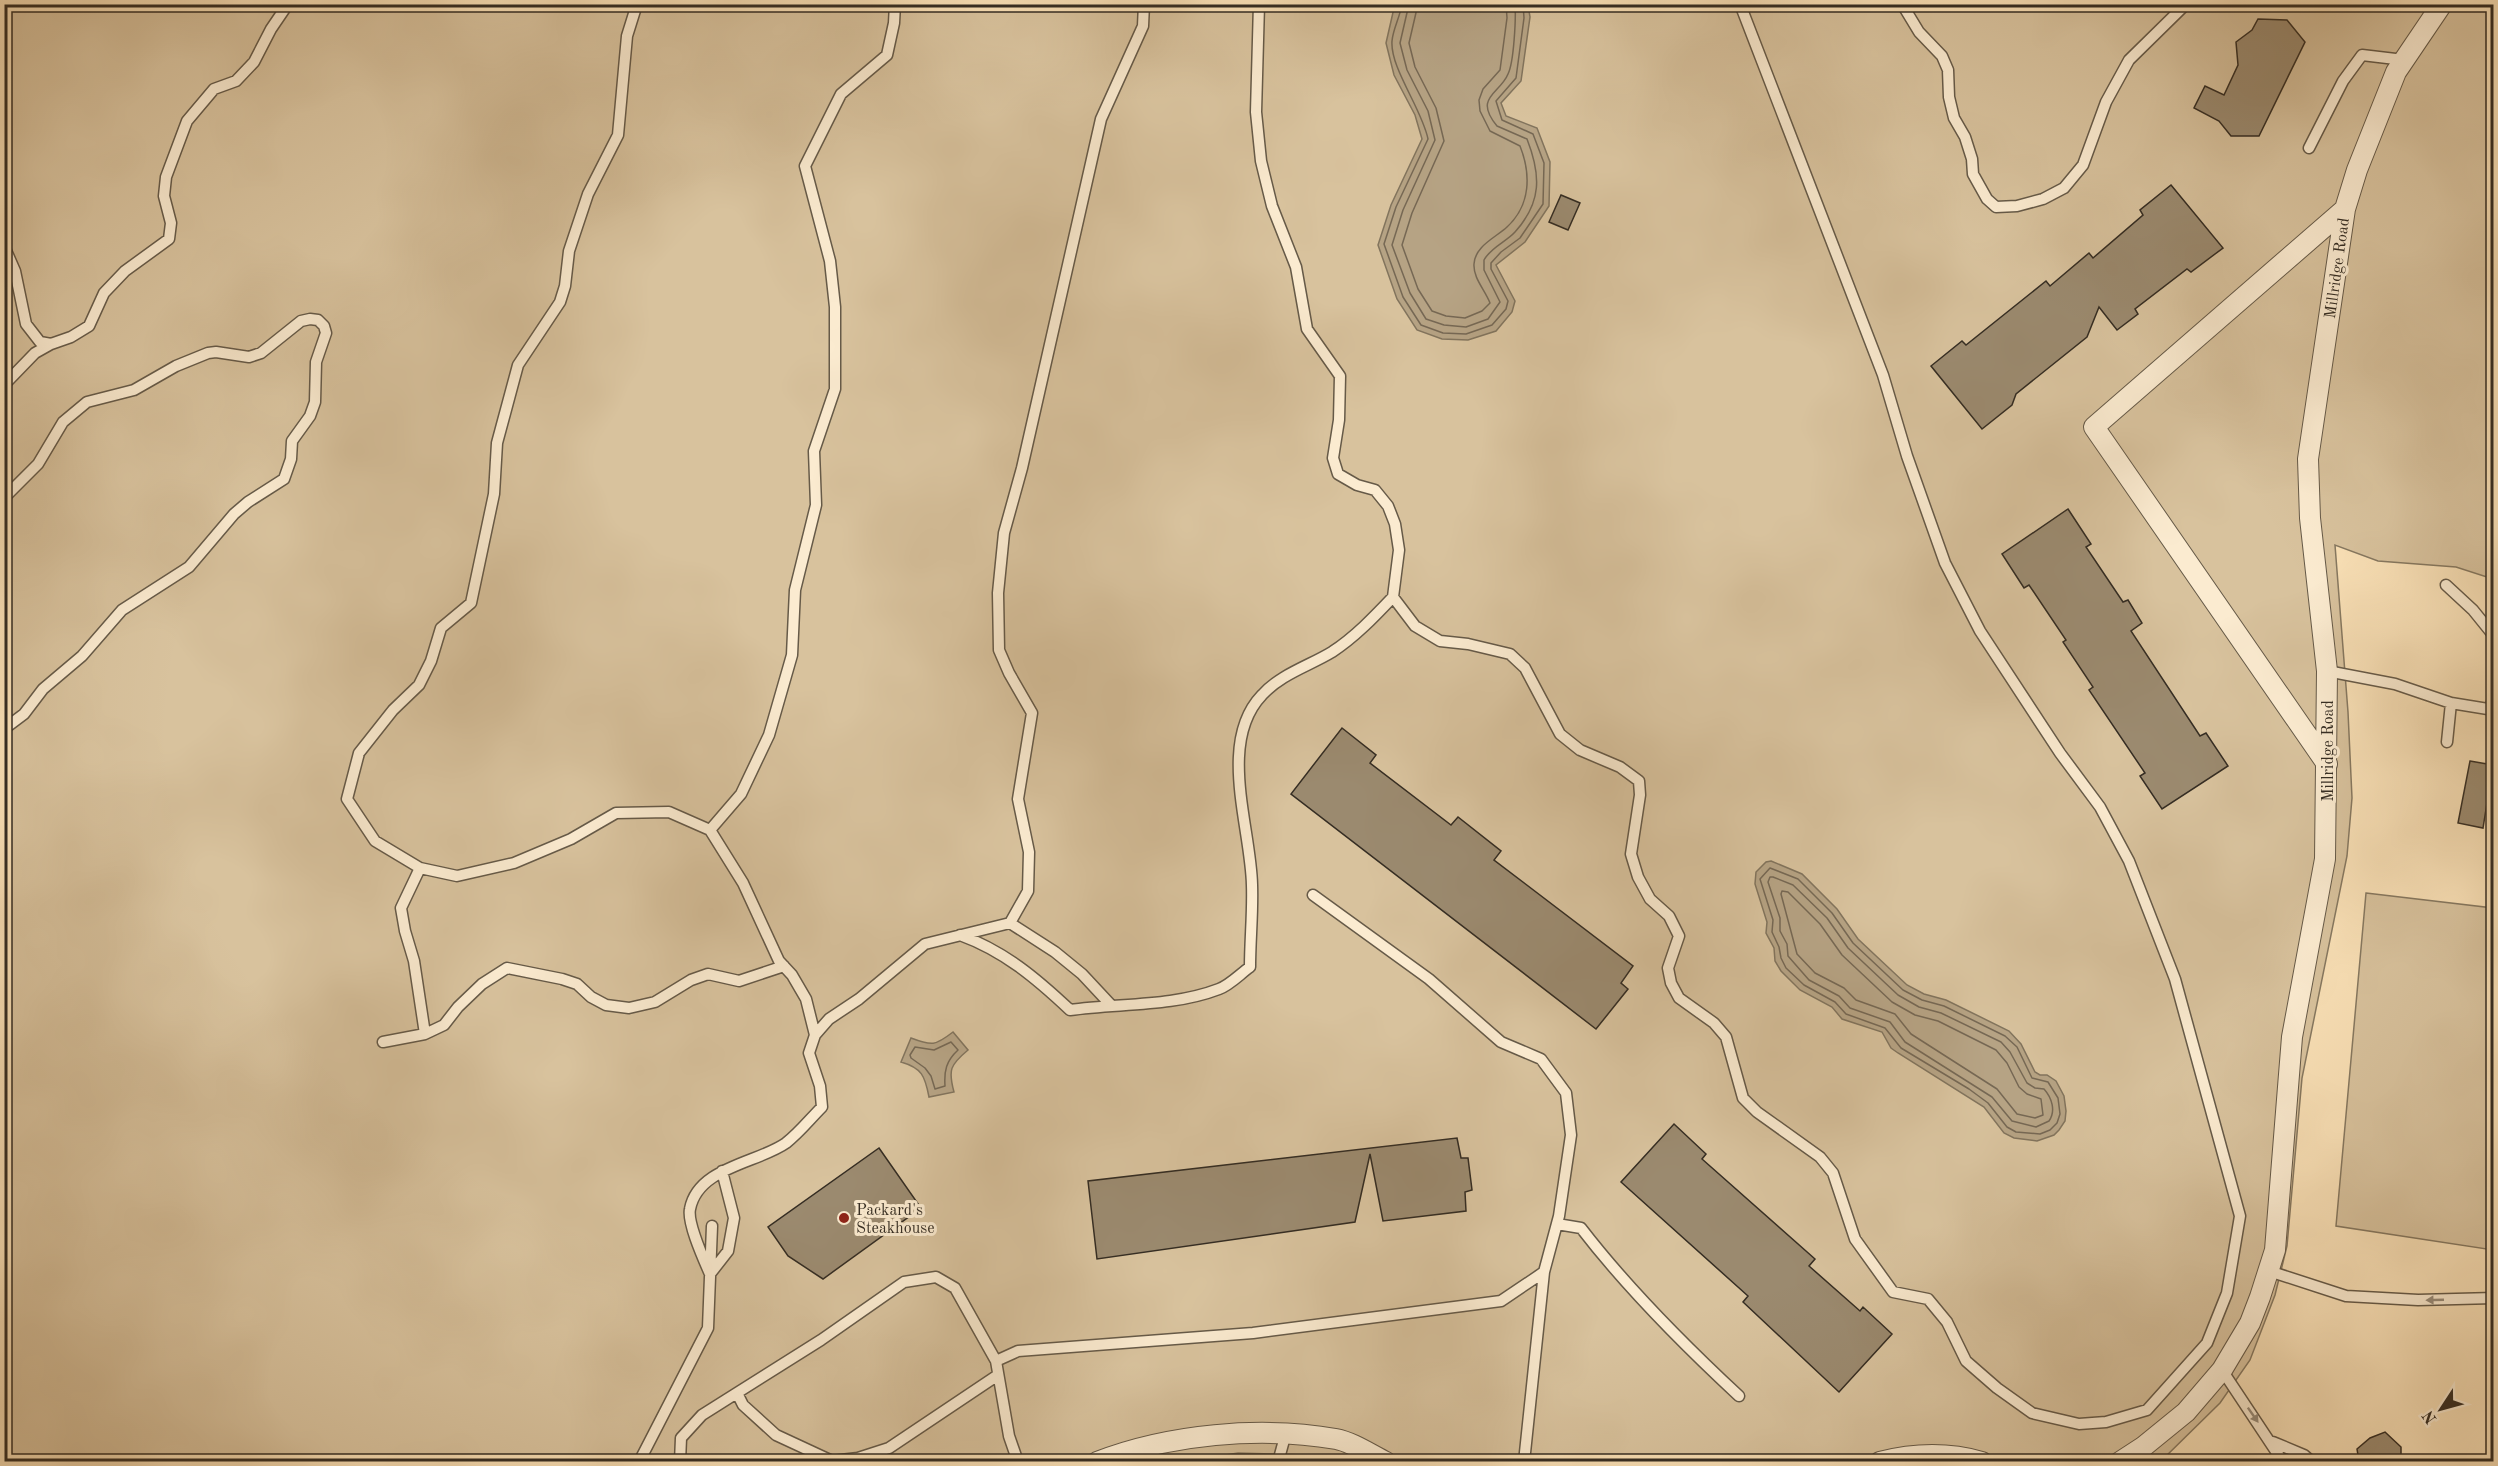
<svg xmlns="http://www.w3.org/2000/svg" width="2498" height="1466" font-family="'Old Standard TT',serif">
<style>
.green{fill:#d8c29d;stroke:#867860;stroke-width:1.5}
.water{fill:#b6a384;stroke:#82745d;stroke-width:1.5}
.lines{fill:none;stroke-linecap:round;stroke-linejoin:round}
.shore{stroke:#766854;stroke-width:1.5}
.building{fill:#9b8a6f;stroke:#352d23;stroke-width:1.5}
.lane-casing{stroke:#665a48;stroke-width:13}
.street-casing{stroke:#665a48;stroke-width:22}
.lane{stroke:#fbebd0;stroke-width:10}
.street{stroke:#fbebd0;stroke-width:20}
.oneway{fill:#988c7a}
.poi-dot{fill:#8f2418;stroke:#fbebd0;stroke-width:2}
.labels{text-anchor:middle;stroke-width:6;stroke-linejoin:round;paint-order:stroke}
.street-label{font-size:16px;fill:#352d23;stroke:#fbebd0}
.poi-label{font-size:16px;fill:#352d23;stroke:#fbebd0;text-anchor:start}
</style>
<rect width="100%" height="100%" fill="#f9e0b6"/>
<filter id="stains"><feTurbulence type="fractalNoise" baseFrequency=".00333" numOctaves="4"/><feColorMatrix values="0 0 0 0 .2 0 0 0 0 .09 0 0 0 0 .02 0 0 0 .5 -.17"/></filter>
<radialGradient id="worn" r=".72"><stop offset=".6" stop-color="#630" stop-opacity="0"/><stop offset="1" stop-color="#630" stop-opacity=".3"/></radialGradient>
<path class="green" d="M5 5H2493V579L2456 567 2378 561 2335 545 2348 712 2352 798 2347 856 2302 1078 2287 1246 2275 1295 2250 1360 2220 1403 2161 1461 1347 1462 1309 1455 1238 1453 1182 1462 5 1461Z
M2366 893 2493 908V1250L2336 1226Z"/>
<path class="water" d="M1398 4 1528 5 1530 17 1521 81 1501 103 1506 116 1537 128 1550 162 1549 206 1525 242 1496 265 1515 301 1512 312 1496 331 1468 340 1442 339 1417 330 1397 299 1378 245 1391 205 1422 139 1415 115 1394 75 1386 43 1394 8Z
M1771 861 1802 874 1837 909 1858 939 1907 985 1924 994 1946 1000 2009 1031 2021 1044 2035 1072 2040 1075H2047L2056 1081 2064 1096 2066 1111 2065 1121 2059 1130 2054 1135 2037 1141 2014 1138 2004 1133 1984 1107 1898 1053 1891 1048 1882 1032 1842 1019 1832 1007 1800 990 1781 971 1775 961 1774 948 1766 933 1767 922 1755 884 1756 872 1766 862Z
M953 1032 968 1050C950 1065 948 1070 954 1092L929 1097C925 1076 922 1068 901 1062L911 1038C932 1046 935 1046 953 1032Z"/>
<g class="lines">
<path class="shore" d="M1402 4C1400 17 1393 29 1392 41 1390 68 1422 109 1428 139L1396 207 1384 244 1403 297 1421 325 1443 333 1466 334 1492 325 1506 309 1508 301 1491 269V263L1501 252 1520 238 1543 204 1544 163 1533 134 1502 120 1496 101 1516 78 1524 18 1523 4
M1409 4 1400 43 1407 70 1428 111 1435 140 1403 210 1392 245 1410 293 1426 319 1444 325 1466 327 1488 319 1500 302 1484 270V260C1491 247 1506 242 1515 232 1542 202 1541 175 1527 139L1497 126C1473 97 1500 94 1508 74 1514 62 1516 18 1515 4
M1418 4 1409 43 1415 67 1436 108 1444 141 1412 213 1402 245 1418 289 1432 311 1446 316 1465 318 1482 311 1490 303C1485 290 1473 278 1474 264 1475 246 1495 238 1507 227 1531 205 1531 174 1520 146L1490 131 1480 111 1479 100 1483 89 1500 70 1507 18 1506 4
M1770 868 1798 879 1832 913 1853 943 1903 990 1922 1000 1944 1006 2005 1036 2017 1047 2032 1078 2048 1082 2058 1098 2060 1114 2057 1123 2050 1130 2040 1134 2016 1132 2007 1127 1988 1103 1969 1089 1901 1048 1885 1028 1846 1014 1835 1002 1804 985 1786 968 1781 958 1779 947 1772 932 1773 920 1760 879Z
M1773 877 1793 885 1827 918 1848 948 1898 995 1919 1007 1941 1013 2001 1042 2010 1052 2027 1083 2035 1088 2044 1089C2052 1098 2056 1111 2049 1121L2036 1127 2012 1121 1992 1097 1905 1042 1890 1022 1850 1008 1839 996 1809 980 1788 956 1787 944 1780 931V918L1768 882 1770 877Z
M1782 891 1788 892 1820 924 1842 955 1892 1002 1915 1015 1938 1021 1996 1050 2007 1063 2019 1087 2027 1094 2041 1099 2043 1115 2035 1118 2017 1114 1997 1089 1911 1034 1895 1014 1856 1000 1844 988 1815 973 1797 954 1781 894Z
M951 1042 958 1050C946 1061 944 1071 945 1086L935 1089 931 1076 925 1068 911 1058 910 1055 915 1047 934 1050Z"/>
</g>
<path class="building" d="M2258 19 2287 20 2305 42 2259 136H2231L2219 121 2194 108 2205 86 2224 95 2238 65 2236 42 2252 30Z
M2171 185 2223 248 2191 272 2187 269 2135 309 2138 314 2117 330 2099 307 2087 337 2016 394 2012 405 1982 429 1931 366 1962 341 1966 345 2046 281 2050 286 2089 253 2093 258 2143 215 2140 210Z
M1561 195 1580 203 1568 230 1549 222Z
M2068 509 2091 544 2086 547 2123 602 2128 600 2142 623 2131 631 2200 736 2206 733 2228 766 2162 809 2140 776 2145 773 2089 690 2093 687 2063 642 2066 640 2029 585 2024 588 2002 554Z
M1342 728 1376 755 1370 763 1451 825 1458 817 1501 851 1494 860 1633 966 1621 983 1628 989 1596 1029 1291 794Z
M2470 761 2493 765 2483 828 2458 823Z
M1674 1124 1706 1154 1702 1159 1815 1259 1809 1266 1860 1311 1863 1307 1892 1334 1839 1392 1743 1302 1748 1296 1621 1182Z
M1457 1138 1461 1158H1468L1472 1190 1465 1192 1466 1211 1383 1221 1370 1154 1355 1222 1097 1259 1088 1181Z
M879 1148 921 1208 823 1279 788 1256 768 1227Z
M2385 1432 2401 1447V1461H2359L2357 1449 2370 1438Z"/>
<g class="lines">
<g class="lane-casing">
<path id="lane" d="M637 4 627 36 618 135 588 194 569 251 565 286 560 302 518 365 497 443 494 494 471 603 441 628 431 661 419 685 393 710 359 753 347 799 375 841 420 868 457 876 514 863 571 839 616 813 669 812 710 830 743 883 779 961 792 975 806 999 815 1035
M1259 4 1256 112 1261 161 1272 206 1296 267 1307 329 1340 376 1339 420 1333 458 1338 474 1357 485 1375 490 1388 506 1395 524 1399 550 1393 597 1415 626 1440 641 1468 644 1510 654 1525 668 1560 734 1580 750 1620 767 1639 781 1640 795 1631 854 1638 877 1650 899 1669 916 1679 936 1668 968 1671 983 1679 998 1714 1023 1726 1037 1743 1098 1757 1112 1820 1157 1833 1173 1855 1239 1893 1292 1928 1299 1947 1322 1966 1361 1997 1388 2032 1413 2079 1424 2106 1422 2147 1410 2207 1343 2227 1293 2240 1216 2175 979 2129 861 2100 807 2060 753 1980 631 1945 563 1907 456 1883 375 1740 4
M1902 4 1919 32 1942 56 1948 70 1949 97 1954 118 1965 137 1972 159 1973 174 1987 199 1996 207 2017 206 2043 199 2064 188 2083 165 2106 102 2129 60 2186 4
M4 7 8 4
M2309 148 2343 81 2362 55 2404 60
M4 246 15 271 26 324 40 342 51 344
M4 385 35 353 51 344 71 337 89 326 104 293 125 271 169 239 171 223 164 196 166 177 187 121 214 89 236 81 254 62 271 29 288 4
M4 498 38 464 63 422 87 402 134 390 176 366 208 353 216 352 249 357 261 353 301 321 310 319 318 320 324 326 326 333 316 362 315 402 310 416 292 441 291 459 284 479 248 502 234 514 189 567 122 610 82 656 43 689 24 714 4 729
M2446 585 2473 610 2494 636
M2327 671 2395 684 2451 703 2447 742
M2451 703 2494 710
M2490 709 2494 695
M710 830 741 794 769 735 792 655 795 590 816 505 814 451 835 389V307L830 261 805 166 841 94 887 55 894 23 895 4
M420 868 401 908 405 931 414 961 425 1034
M1010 923 1028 891 1029 852 1018 799 1032 713 1009 673 999 650 998 593 1004 533 1022 468 1101 119 1143 26 1144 4
M960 935C1004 951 1036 978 1070 1010 1119 1003 1172 1007 1219 989 1230 985 1240 974 1250 967 1250 940 1253 912 1252 885 1251 828 1217 742 1262 695 1281 674 1309 666 1332 652 1355 637 1374 617 1393 597
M383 1042 425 1034 444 1025 458 1007 482 984 507 968 562 979 577 984 591 997 606 1005 629 1008 655 1002 691 980 708 974 739 981 784 966
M722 1171 734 1218 728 1251 710 1274C704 1260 687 1223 690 1209 698 1167 758 1163 786 1143 799 1133 810 1119 822 1107L820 1086 809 1053 815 1035 829 1019 859 999 925 944 1010 923 1055 952 1082 974 1110 1004
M1557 1224 1581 1228C1628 1289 1683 1344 1739 1396
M2269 1271 2346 1296 2418 1300 2494 1298
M2222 1370 2283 1462
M737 1393 743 1405 776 1435 832 1461 858 1458 889 1448 998 1375
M2273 1442 2304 1455 2312 1462
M639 1462 708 1328 712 1226
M680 1462 681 1438 702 1415 821 1340 904 1282 936 1277 955 1288 996 1361
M1018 1462 1009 1436 996 1361 1018 1351 1253 1333 1501 1301 1544 1272 1559 1216 1571 1135 1566 1093 1541 1059 1501 1042 1429 979 1313 895
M1278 1462 1286 1433
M1524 1462 1544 1272"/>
</g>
<g class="street-casing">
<path id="street" d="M2327 764 2094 427 2345 209
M1097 1462C1169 1434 1260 1426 1336 1439 1352 1442 1370 1454 1386 1462
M1880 1462C1915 1453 1947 1452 1982 1462
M2120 1462 2143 1447 2186 1412 2222 1370 2250 1323 2260 1297 2275 1250 2292 1037 2325 859 2327 671 2310 518 2308 459 2345 209 2357 170 2396 72 2442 4"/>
</g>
<use href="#lane" class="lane"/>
<use href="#street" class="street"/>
</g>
<defs><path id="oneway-solid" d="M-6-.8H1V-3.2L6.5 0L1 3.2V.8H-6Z" transform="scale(1.5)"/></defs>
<g class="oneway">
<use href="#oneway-solid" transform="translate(2435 1300) rotate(178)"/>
<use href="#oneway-solid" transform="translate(2253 1415) rotate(55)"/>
</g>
<circle class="poi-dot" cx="844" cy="1218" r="6"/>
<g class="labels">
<g class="street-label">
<text transform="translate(2336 268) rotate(-82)" y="6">Millridge Road</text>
<text transform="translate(2327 751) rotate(-90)" y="6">Millridge Road</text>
</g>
<g class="poi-label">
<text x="856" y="1215">Packard's<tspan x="856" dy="18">Steakhouse</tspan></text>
</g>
</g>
<rect width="2498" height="1466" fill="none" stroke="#f9e0b6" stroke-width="24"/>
<rect x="6" y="6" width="2486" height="1454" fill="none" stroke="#352d23" stroke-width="3"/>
<rect x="12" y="12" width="2474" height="1442" fill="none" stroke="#352d23" stroke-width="1.5"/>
<g transform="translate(2441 1409) rotate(234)" stroke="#fbebd0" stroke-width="4.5" paint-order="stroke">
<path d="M0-4.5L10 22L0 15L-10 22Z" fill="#352d23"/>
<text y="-9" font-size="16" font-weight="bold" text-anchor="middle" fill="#352d23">N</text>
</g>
<rect width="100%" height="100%" filter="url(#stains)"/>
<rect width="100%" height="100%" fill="url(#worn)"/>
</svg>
